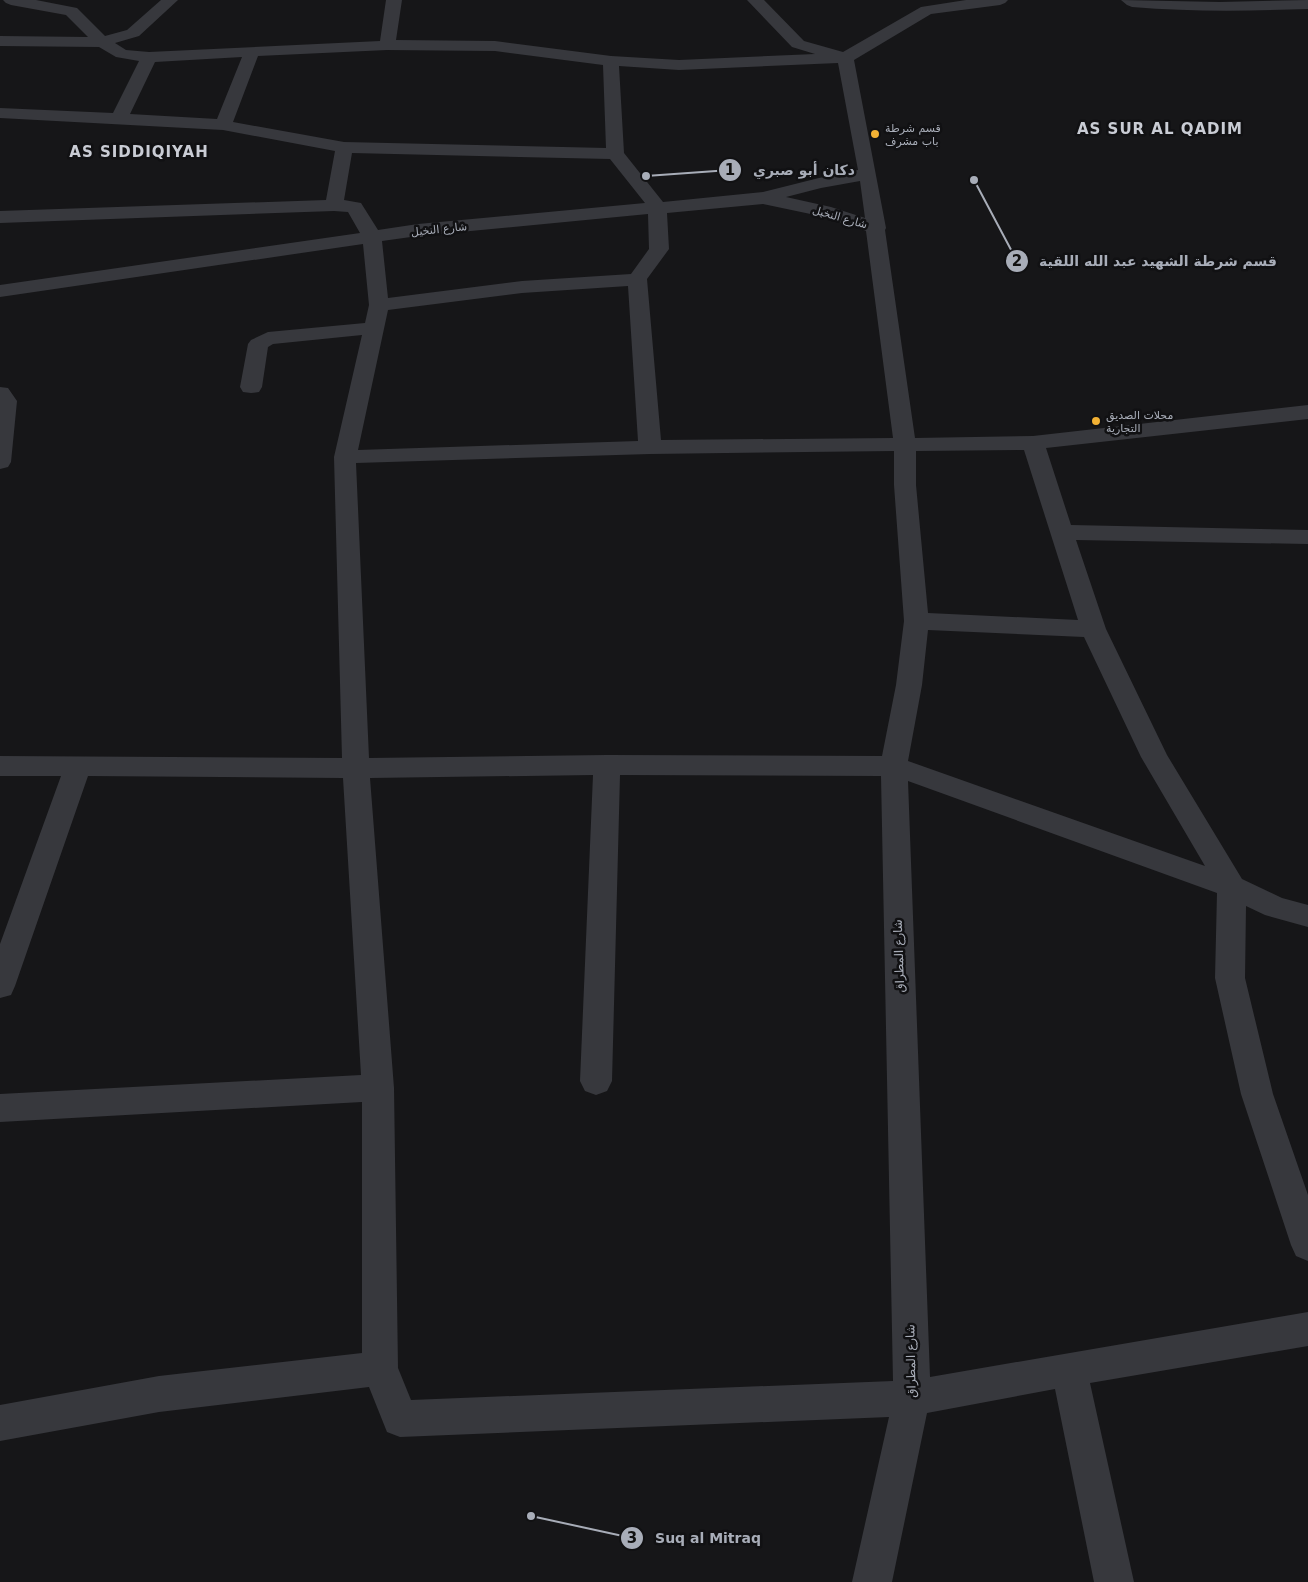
<svg xmlns="http://www.w3.org/2000/svg" width="1308" height="1582" font-family="'DejaVu Sans',Cairo,sans-serif">
<style>
.lines{fill:none;stroke-linecap:round;stroke-linejoin:round}
.minor{fill:#37383d;fill-rule:evenodd}
.poi-dot{fill:#f2b134;stroke:#111113;stroke-width:2}
.labels{text-anchor:middle;stroke-width:5;stroke-linejoin:round;paint-order:stroke}
.far-poi-label{font-size:11px;fill:#a8adb8;stroke:#111113;text-anchor:start}
.far-street-label{font-size:11px;fill:#a8adb8;stroke:#111113}
.street-label{font-size:12px;fill:#a8adb8;stroke:#111113}
.far-district-label{font-size:15px;font-weight:bold;letter-spacing:1px;fill:#c9ccd4;stroke:#111113}
.leader{fill:none;stroke:#a8adb8;stroke-width:2}
.callout-dot{fill:#a8adb8;stroke:#111113;stroke-width:2}
.mark-label{font-size:15px;text-anchor:middle;font-weight:bold;fill:#111}
.callout-label{font-size:14px;text-anchor:middle;font-weight:bold;fill:#a8adb8;stroke:#111113;stroke-width:5;stroke-linejoin:round;paint-order:stroke}
</style>
<rect width="100%" height="100%" fill="#161618"/>
<g class="lines">
<path class="minor" d="M3 0H36L77 8 105 36 127 30 161 0H178L139 36 115 43 126 50 149 52 380 41 386 0H402L396 40 495 41 611 56 679 60 815 54 792 47 747 0H764L804 41 843 52 921 7 966 0H1008L1005 3 1000 5 931 14 854 60 886 228 885 230 915 438 1033 436 1308 405V419L1046 448 1071 525 1308 530V544L1076 540 1106 629 1167 755 1242 879 1282 898 1308 905V927L1265 915 1246 906 1245 978 1273 1094 1308 1195V1261L1296 1256 1291 1245 1241 1094 1215 978 1217 893 908 781 930 1377 1308 1312V1346L1090 1383 1134 1582H1094L1055 1389 927 1413 892 1582H852L889 1417 400 1437 387 1432 369 1387 159 1412 0 1441V1405L159 1376 362 1353V1102L0 1122V1094L361 1075 343 778 88 776 15 986 11 995 0 998V944L61 776H0V756L342 758 334 457 362 335 273 344 268 347 262 387 259 392 251 393 243 392 240 387 248 344 251 340 268 332 365 323 369 305 363 244 0 297V285L360 233 348 212 334 211 0 223V211L326 200 335 151 223 130 0 118V108L113 113 139 61 116 57 99 47 0 46V36L88 37 66 15 11 5 6 3ZM387 50 495 51 603 65 606 148 344 142 233 122 258 56ZM242 57 217 119 130 114 155 62ZM838 63 858 170 819 178 763 192 663 202 624 153 619 66 679 70ZM352 153 610 159 645 203 418 224 378 230 361 203 344 200ZM860 181 865 218 831 207 786 197 821 188ZM763 204 820 216 866 231 893 438 661 440 647 279 669 249 667 213ZM648 214 649 249 631 274 522 281 388 298 382 241 418 236ZM628 286 638 441 358 450 388 310 522 293ZM1024 450 1078 620 928 613 916 485V451ZM894 451V485L904 621 896 685 882 756 607 755 369 758 356 463 650 454ZM928 630 1084 637 1141 757 1205 866 908 761 922 685ZM593 775 580 1081 585 1091 596 1095 607 1091 612 1081 620 775 881 776 893 1381 411 1400 398 1368 394 1088 370 778Z
M1121 0 1220 2 1308 0V9C1249 11 1191 12 1132 7L1127 5Z
M0 387 8 388 17 401 11 462 8 467 0 469Z"/>
</g>
<g class="poi-dot">
<circle cx="875" cy="134" r="5"/>
<circle cx="1096" cy="421" r="5"/>
</g>
<g class="labels">
<g class="far-poi-label">
<text x="885" y="132">قسم شرطة<tspan x="885" dy="13">باب مشرف</tspan></text>
<text x="1106" y="419">محلات الصديق<tspan x="1106" dy="13">التجارية</tspan></text>
</g>
<g class="far-street-label">
<text transform="translate(840 217) rotate(16)" y="4">شارع النخيل</text>
<text transform="translate(439 229) rotate(-6)" y="4">شارع النخيل</text>
</g>
<g class="street-label">
<text transform="translate(899 956) rotate(-92)" y="4">شارع المطراق</text>
<text transform="translate(911 1361) rotate(-91)" y="4">شارع المطراق</text>
</g>
<g class="far-district-label">
<text x="1160" y="134">AS SUR AL QADIM</text>
<text x="139" y="157">AS SIDDIQIYAH</text>
</g>
</g>
<path class="leader" d="M646 176L730 170M974 180L1017 261M531 1516L632 1538"/>
<g class="callout-dot">
<circle cx="646" cy="176" r="5"/>
<circle cx="974" cy="180" r="5"/>
<circle cx="531" cy="1516" r="5"/>
<circle cx="730" cy="170" r="12"/>
<circle cx="1017" cy="261" r="12"/>
<circle cx="632" cy="1538" r="12"/>
</g>
<g class="mark-label">
<text x="730" y="175">1</text>
<text x="1017" y="266">2</text>
<text x="632" y="1543">3</text>
</g>
<g class="callout-label">
<text x="804" y="175">دكان أبو صبري</text>
<text x="1158" y="266">قسم شرطة الشهيد عبد الله اللقية</text>
<text x="708" y="1543">Suq al Mitraq</text>
</g>
</svg>
